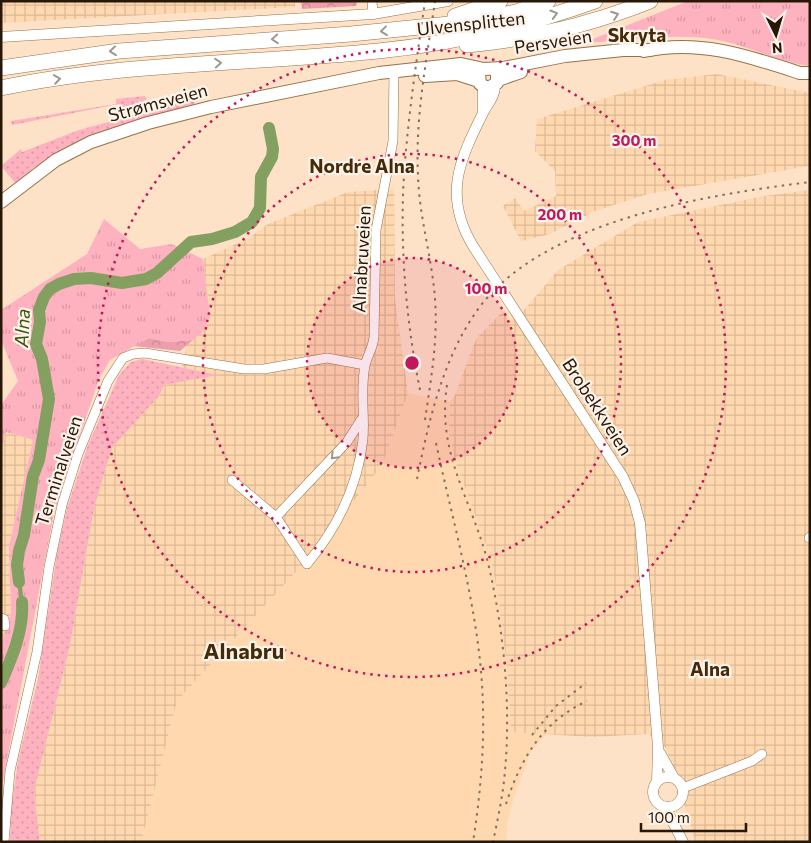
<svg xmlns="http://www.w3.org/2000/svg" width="811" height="843" font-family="Commissioner,sans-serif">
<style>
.built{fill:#ffd8b0}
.industrial{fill:url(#industrial-grid)}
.grass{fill:url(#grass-dots)}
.forest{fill:url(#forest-crowns)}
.park{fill:url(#park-tufts)}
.water{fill:#84a060}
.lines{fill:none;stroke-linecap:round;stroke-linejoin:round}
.river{stroke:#84a060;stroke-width:12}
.minor-casing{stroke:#987247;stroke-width:10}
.tertiary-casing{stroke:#987247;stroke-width:11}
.secondary-casing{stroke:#987247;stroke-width:14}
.motorway-casing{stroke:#987247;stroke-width:16}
.minor{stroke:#fff;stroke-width:9}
.tertiary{stroke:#fff;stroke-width:10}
.secondary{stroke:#fff;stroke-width:12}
.motorway{stroke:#fff;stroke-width:15}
.rail{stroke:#85705b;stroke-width:2;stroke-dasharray:2.5 5;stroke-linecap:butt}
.oneway{stroke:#9e978f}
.ring{fill:none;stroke:#c2185b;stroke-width:2.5;stroke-dasharray:2.5 5}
.labels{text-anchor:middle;stroke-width:4.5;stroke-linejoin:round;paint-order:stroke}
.street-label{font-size:18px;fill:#271706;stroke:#fcf3ea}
.neighbourhood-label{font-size:19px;font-weight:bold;fill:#452a09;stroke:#fcf3ea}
.water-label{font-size:19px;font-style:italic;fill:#3b540d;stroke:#fcf3ea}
.district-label{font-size:22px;font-weight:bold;fill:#452a09;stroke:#fcf3ea}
.centre{fill:#c2185b;stroke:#fcf3ea;stroke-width:2.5}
.ring-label{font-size:15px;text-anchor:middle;font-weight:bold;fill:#c2185b;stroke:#fcf3ea;stroke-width:4.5;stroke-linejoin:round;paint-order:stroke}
</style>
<defs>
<pattern id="industrial-grid" width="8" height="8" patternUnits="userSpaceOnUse" patternTransform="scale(1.25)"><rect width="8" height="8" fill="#ffd8b0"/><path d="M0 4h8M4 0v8" fill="none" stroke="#dbb996"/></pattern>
<pattern id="grass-dots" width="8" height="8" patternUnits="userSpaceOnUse" patternTransform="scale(1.25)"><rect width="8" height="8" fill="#feb1bf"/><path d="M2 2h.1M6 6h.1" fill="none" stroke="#da98a3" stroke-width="1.8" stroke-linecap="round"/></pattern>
<pattern id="forest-crowns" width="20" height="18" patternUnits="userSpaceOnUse" patternTransform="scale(1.25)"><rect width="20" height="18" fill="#ec9eac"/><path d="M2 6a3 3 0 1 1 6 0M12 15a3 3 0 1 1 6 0" fill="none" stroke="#ca8792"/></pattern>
<pattern id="park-tufts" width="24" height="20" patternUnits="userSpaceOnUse" patternTransform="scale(1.25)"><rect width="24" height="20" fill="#feb1bf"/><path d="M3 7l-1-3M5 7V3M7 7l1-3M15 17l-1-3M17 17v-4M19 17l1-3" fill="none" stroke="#da98a3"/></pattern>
</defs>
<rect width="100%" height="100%" fill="#fde2c8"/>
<path class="built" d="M408 393 450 402 449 432 455 460 490 556 498 594 507 668 511 731H549L531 752 514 797 508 820 506 842H141L177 701 315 551 382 465Z"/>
<path class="industrial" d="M1 1H295V7L1 23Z
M717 74 810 93V166L648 194 595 211 550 234 521 241 503 206 515 198 524 211 556 196 555 171 535 151 537 119 665 80Z
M394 189 395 299 408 393 382 465 315 551 177 701 141 842H40L34 791 70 645 94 508 112 448 159 396 164 385 215 375 182 368 187 344 203 332 210 317 203 259 249 238 268 224 348 192Z
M810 190V842H695L674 768 665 747 649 734 592 737 511 732 507 668 498 594 490 556 455 460 449 432 450 402 455 395 476 339 504 310 510 320 525 309 558 270 638 222 764 196Z
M6 432 33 440 9 546 11 614 1 645V454Z"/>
<path class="grass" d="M145 96 147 99 140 103 119 109V104L12 125 11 121 116 104V99Z
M176 100H193L195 104 33 168 17 185 1 166 21 149 22 152 79 130 156 109 159 104Z
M142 359 217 375 164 385 159 396 112 448 94 508 70 645 34 791 40 842H10L11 811 18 761 38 679 57 553 67 508 88 445 119 375 131 362Z"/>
<path class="forest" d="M301 1H357L356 6 302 9Z
M149 338 169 342 193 340 180 351 134 346Z"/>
<path class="park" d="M688 1H810V66C778 62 749 46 718 40 677 32 625 41 583 43Z
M104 219 140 249 172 244 203 259 210 317 203 332 193 340 169 342 149 338 110 360 99 379 54 513 1 791V645L11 614 9 546 33 440 6 432 1 454V405L18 381 1 340V310L87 254Z"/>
<path class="water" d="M13 565H20L25 617 19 616V595Z"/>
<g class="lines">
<path class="river" d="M19 582 17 565 19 551 24 535 33 476 39 460 49 399 42 359 36 344 40 322 39 310 44 297 50 289 59 284 74 279 91 278 122 283 146 279 157 273 191 242 212 239 235 232 252 222 260 208 261 177 272 157 273 149 269 128
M1 683C12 657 24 630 22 602"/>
<g class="minor-casing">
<path id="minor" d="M372 1 373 14
M232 480 276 517 307 564C337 528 358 486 363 439 365 415 360 390 365 366 367 356 373 348 374 337L376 230 393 141 394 71
M276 517 347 442 361 420
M809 538 810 537
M1 618 4 619 5 626
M683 788 752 761 762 754
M4 842 10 771 37 652 49 567 62 505 78 454 108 381 123 358 133 354 145 353 244 369H264L327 358 365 365"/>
</g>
<g class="tertiary-casing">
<path id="tertiary" d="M1 37 373 14 448 1
M495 85C495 97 488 103 483 113 459 161 443 196 473 246L623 477 634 501 640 523 658 747 657 782
M483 86V112
M660 753 674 778
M653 792a15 15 0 1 1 30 0a15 15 0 1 1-30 0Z
M665 807 683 842"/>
</g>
<g class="secondary-casing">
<path id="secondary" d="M644 51C699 39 748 56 800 73H810
M479 74 480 84 488 88 497 83V73
M425 76 457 74 479 81
M498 80 521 72
M1 202 56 160 91 142 148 123 211 107 379 73 461 64 484 69 503 68 565 56 623 50H651"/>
</g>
<g class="motorway-casing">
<path id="motorway" d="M455 16 500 1
M467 45C531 39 590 25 650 1
M1 68 119 51 351 34 469 22 516 12 548 1
M1 88C125 62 252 64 378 51 451 44 525 26 595 1"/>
</g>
<use href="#minor" class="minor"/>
<use href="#tertiary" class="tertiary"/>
<use href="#secondary" class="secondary"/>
<use href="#motorway" class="motorway"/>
<path class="rail" d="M447 385C436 455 474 503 489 567 504 633 511 704 505 771 503 795 498 818 493 842
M420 390C407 325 401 260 403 194 406 129 416 65 425 1
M425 420C431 379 438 340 435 299 432 257 419 217 418 175 415 117 427 58 435 1
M436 443C452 518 474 594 481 671 486 728 482 785 473 842
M417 479C428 424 442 362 474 315 536 221 706 195 810 182
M532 735 556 706 586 683
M506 804C521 758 542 722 587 701"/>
</g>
<defs><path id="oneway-chevron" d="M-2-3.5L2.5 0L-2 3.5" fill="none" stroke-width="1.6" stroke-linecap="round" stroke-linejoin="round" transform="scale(1.25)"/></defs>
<g class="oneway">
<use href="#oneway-chevron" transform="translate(554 14) rotate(-17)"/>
<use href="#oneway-chevron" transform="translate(615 15) rotate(-20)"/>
<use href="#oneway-chevron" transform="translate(384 31) rotate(173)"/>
<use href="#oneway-chevron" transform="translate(275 39) rotate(176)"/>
<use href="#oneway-chevron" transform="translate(113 51) rotate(174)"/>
<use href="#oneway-chevron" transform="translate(218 63) rotate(-4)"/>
<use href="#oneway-chevron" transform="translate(57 79) rotate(-9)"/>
<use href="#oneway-chevron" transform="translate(334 456) rotate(134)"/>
</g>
<circle cx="412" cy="363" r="105" fill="#c2185b" fill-opacity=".12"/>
<g class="ring">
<circle cx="412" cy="363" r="105"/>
<circle cx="412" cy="363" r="209"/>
<circle cx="412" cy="363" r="314"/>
</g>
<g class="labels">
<g class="street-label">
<text transform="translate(471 24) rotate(-6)" y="6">Ulvensplitten</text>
<text transform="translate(553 42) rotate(-9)" y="6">Persveien</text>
<text transform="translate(158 103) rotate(-15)" y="6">Strømsveien</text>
<text transform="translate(362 259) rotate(-87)" y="6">Alnabruveien</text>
<text transform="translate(597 407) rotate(57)" y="6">Brobekkveien</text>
<text transform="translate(59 471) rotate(-72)" y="6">Terminalveien</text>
</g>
<g class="neighbourhood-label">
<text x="637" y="42">Skryta</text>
<text x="362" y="173">Nordre Alna</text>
<text x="710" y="676">Alna</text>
</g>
<g class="water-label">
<text transform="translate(22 328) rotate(-87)" y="7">Alna</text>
</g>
<g class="district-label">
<text x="244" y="659">Alnabru</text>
</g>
</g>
<circle cx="412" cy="363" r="8" class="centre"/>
<g class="ring-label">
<text x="634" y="146">300 m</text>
<text x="560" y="220">200 m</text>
<text x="486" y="294">100 m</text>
</g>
<rect width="811" height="843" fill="none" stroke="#271706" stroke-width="5"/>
<g transform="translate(776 35) rotate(175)" stroke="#fcf3ea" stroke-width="4" paint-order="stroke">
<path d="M0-4L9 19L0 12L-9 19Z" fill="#271706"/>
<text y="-8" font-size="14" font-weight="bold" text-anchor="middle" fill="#271706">N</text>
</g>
<path d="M641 823v8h105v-8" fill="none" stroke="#271706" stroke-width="2.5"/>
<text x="648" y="823" font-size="15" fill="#271706" stroke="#fcf3ea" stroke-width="4" paint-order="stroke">100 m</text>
</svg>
